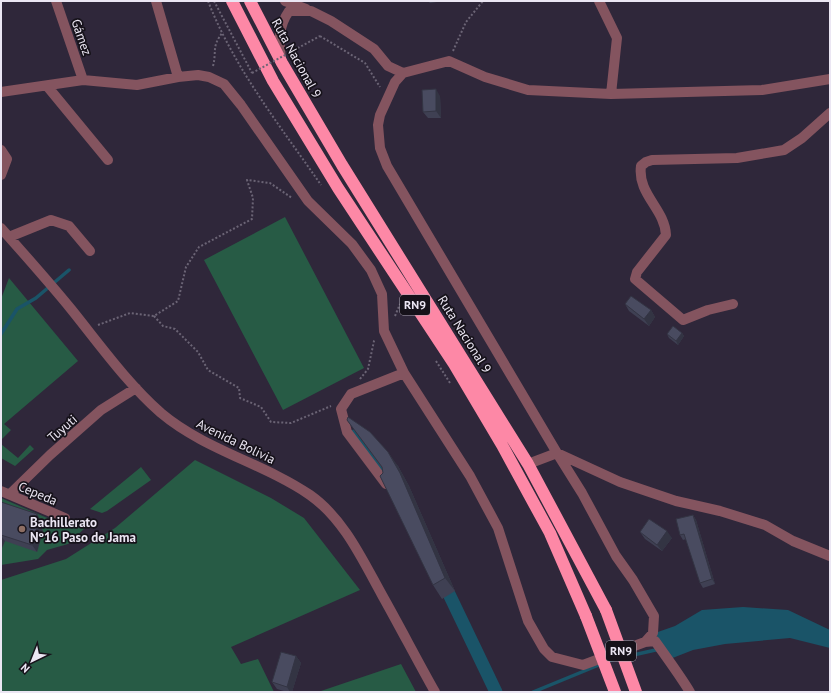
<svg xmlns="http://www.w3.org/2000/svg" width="831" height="693" font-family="'PT Sans',sans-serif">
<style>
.green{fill:#275b45}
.water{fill:#1a5468}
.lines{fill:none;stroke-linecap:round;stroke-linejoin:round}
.stream{stroke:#1a5468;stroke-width:3.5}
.canal{stroke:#1a5468;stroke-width:13}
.path{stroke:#6b6475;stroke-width:2;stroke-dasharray:2 2;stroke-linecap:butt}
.minor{stroke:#84545f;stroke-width:10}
.highway{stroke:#fd88a6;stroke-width:12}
.path-bridge{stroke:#6b6475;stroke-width:2;stroke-dasharray:2 2;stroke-linecap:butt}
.highway-bridge{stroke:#fd88a6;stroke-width:12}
.wall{fill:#3f4053}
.shaded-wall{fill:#333443}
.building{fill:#494b60;stroke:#333443}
.education-dot{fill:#8d6e63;stroke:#16121a;stroke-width:1.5}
.labels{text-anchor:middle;stroke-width:3.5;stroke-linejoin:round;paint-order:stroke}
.shield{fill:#16121a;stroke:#aba6b2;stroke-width:1}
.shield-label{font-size:12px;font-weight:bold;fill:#ebe6f3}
.street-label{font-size:13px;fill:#ebe6f3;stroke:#16121a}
.poi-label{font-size:13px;font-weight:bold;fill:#ebe6f3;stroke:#16121a;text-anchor:start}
</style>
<rect width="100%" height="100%" fill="#2f273a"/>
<path class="green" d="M285 217 364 368 283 410 204 260Z
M9 278 78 361 4 424 11 430 1 440V299Z
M1 444 18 458 30 445 34 449 15 466 1 458Z
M195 460 271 498 304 518 360 590 231 647 241 664 258 659 274 692H1V580L66 559 115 528Z
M141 467 151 480 107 511 102 513 90 509Z
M1 498 59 523 85 528 68 544 47 550 38 559 1 565Z
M401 664 416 692H318Z"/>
<path class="water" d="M743 607 788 610 830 630V648L790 638 725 644 693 650 670 659 655 633 675 626 702 610Z"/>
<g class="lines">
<path class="stream" d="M1 334 17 309 36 298 69 270
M533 692 611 660 660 649"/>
<path class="canal" d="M354 436 365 446 392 485
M449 594 496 692"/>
<path class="path" d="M208 1C234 68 281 127 321 185
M214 1 252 73
M320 36 365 63 380 87
M453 51 466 22 483 1
M213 66C217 51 211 47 223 32
M154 316 163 326 175 329 198 352 208 370 239 388 240 398 261 407 271 422 291 423 331 406
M395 316 400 304
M98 325 130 313 154 316 178 301 186 267 199 247 252 219 253 198 247 180 270 183 292 198
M436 361 450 383
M360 379 368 369 374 341 375 339"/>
<path class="minor" d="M56 1 83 80
M156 1 178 77
M285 1 306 9
M599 1 617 38 611 94
M281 59C279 41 278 27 289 11H311L331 21 374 49 388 66 403 73
M47 86 108 160
M1 92 83 80 137 85 178 77 198 75 209 77 224 84 241 105 308 201 352 244 371 270 382 294 384 331 404 373 470 476 498 528 528 621 544 649 552 657 583 665 645 642 653 633 654 616 633 580 616 556 582 493 557 453 387 166 380 148 378 125 380 115 395 82 403 73 449 61 485 77 528 90 611 94 762 90 830 79
M1 150 7 159 1 175
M1 228C25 255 49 282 71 309 100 345 127 383 161 413 205 450 263 463 310 495 344 519 362 559 382 595 400 627 417 660 435 692
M9 237 51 220 69 226 90 251
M733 304 708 310 683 320 635 279 637 272 666 235C665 209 637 194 641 166L646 162 652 160 737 158 784 150 802 138 830 113
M528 464 557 453 620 482 676 501 720 511 765 525 793 541 830 556
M386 484 347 432 341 409 351 394 404 373
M1 491 65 518
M10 494 50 455 101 410 136 388
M645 642 655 641C667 658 679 674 690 692"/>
<path class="highway" d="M232 1 273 81 338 188 454 364 502 445 550 533 586 616
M250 1 282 63 342 165 528 464 606 610"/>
<path class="path-bridge" d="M252 73 320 36"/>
<path class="highway-bridge" d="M606 610 636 692
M586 616 615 692"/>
</g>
<path class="wall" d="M428 1H444L430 3Z
M440 96 441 118H428L423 112Z
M625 304 651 310 655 317 649 326 629 311Z
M682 333 684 336 678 345 669 338 667 334Z
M347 420 398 466 409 486 455 591 442 599 433 585 382 468Z
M1 502 41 521 40 527 43 531 37 552 5 541 1 550Z
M693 515 696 520 715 584 703 588 700 583 686 539 683 540 680 535Z
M640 532 672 538 662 551 645 539Z
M296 656 301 663 292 692H287L277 689 272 682Z"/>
<path class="shaded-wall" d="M436 89 440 96 441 118 436 111Z
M651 310 655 317 649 326 644 319Z
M682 333 684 336 678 345 676 341Z
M388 452 398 466 409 486 455 591 445 578Z
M37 514 41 521 40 527 43 531 37 552 32 545 34 523Z
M693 515 696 520 715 584 712 579Z
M667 531 672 538 662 551 657 545Z
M1 536 5 541 1 550Z
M296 656 301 663 292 692H290L287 687Z"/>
<path class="building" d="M436 89V111L423 112 422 90Z
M631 296 651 310 644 319 625 304Z
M673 326 682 333 676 341 667 334Z
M348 417 370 432 388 452 400 473 445 578 433 585 380 476 383 473 382 467 347 420Z
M1 502 37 514 34 523 38 524 32 545 1 535Z
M693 515 712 579 700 583 684 534 680 535 676 519Z
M649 519 667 531 657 545 640 532Z
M281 652 296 656 287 687 272 682Z"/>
<circle class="education-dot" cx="22" cy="529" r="4"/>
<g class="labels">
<g class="shield">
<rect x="400" y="295" width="30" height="20" rx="3"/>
<rect x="606" y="641" width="30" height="20" rx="3"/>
</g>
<g class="shield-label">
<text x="415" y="309">RN9</text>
<text x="621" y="655">RN9</text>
</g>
<g class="street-label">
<text transform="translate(82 37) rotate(71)" y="5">Gámez</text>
<text transform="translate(297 58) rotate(61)" y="5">Ruta Nacional 9</text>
<text transform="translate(465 334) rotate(58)" y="5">Ruta Nacional 9</text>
<text transform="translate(62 428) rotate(-41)" y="5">Tuyuti</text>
<text transform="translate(236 441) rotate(26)" y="5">Avenida Bolivia</text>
<text transform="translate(38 493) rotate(23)" y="5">Cepeda</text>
</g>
<g class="poi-label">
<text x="30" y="527">Bachillerato<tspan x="30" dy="15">Nº16 Paso de Jama</tspan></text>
</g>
</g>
<rect width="831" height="693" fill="none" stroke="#ebe6f3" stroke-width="4"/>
<g transform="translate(32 661) rotate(223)" stroke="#16121a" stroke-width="3" paint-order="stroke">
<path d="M0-3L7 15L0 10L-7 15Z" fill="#ebe6f3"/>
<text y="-6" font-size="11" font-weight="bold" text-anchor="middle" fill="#ebe6f3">N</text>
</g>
</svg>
